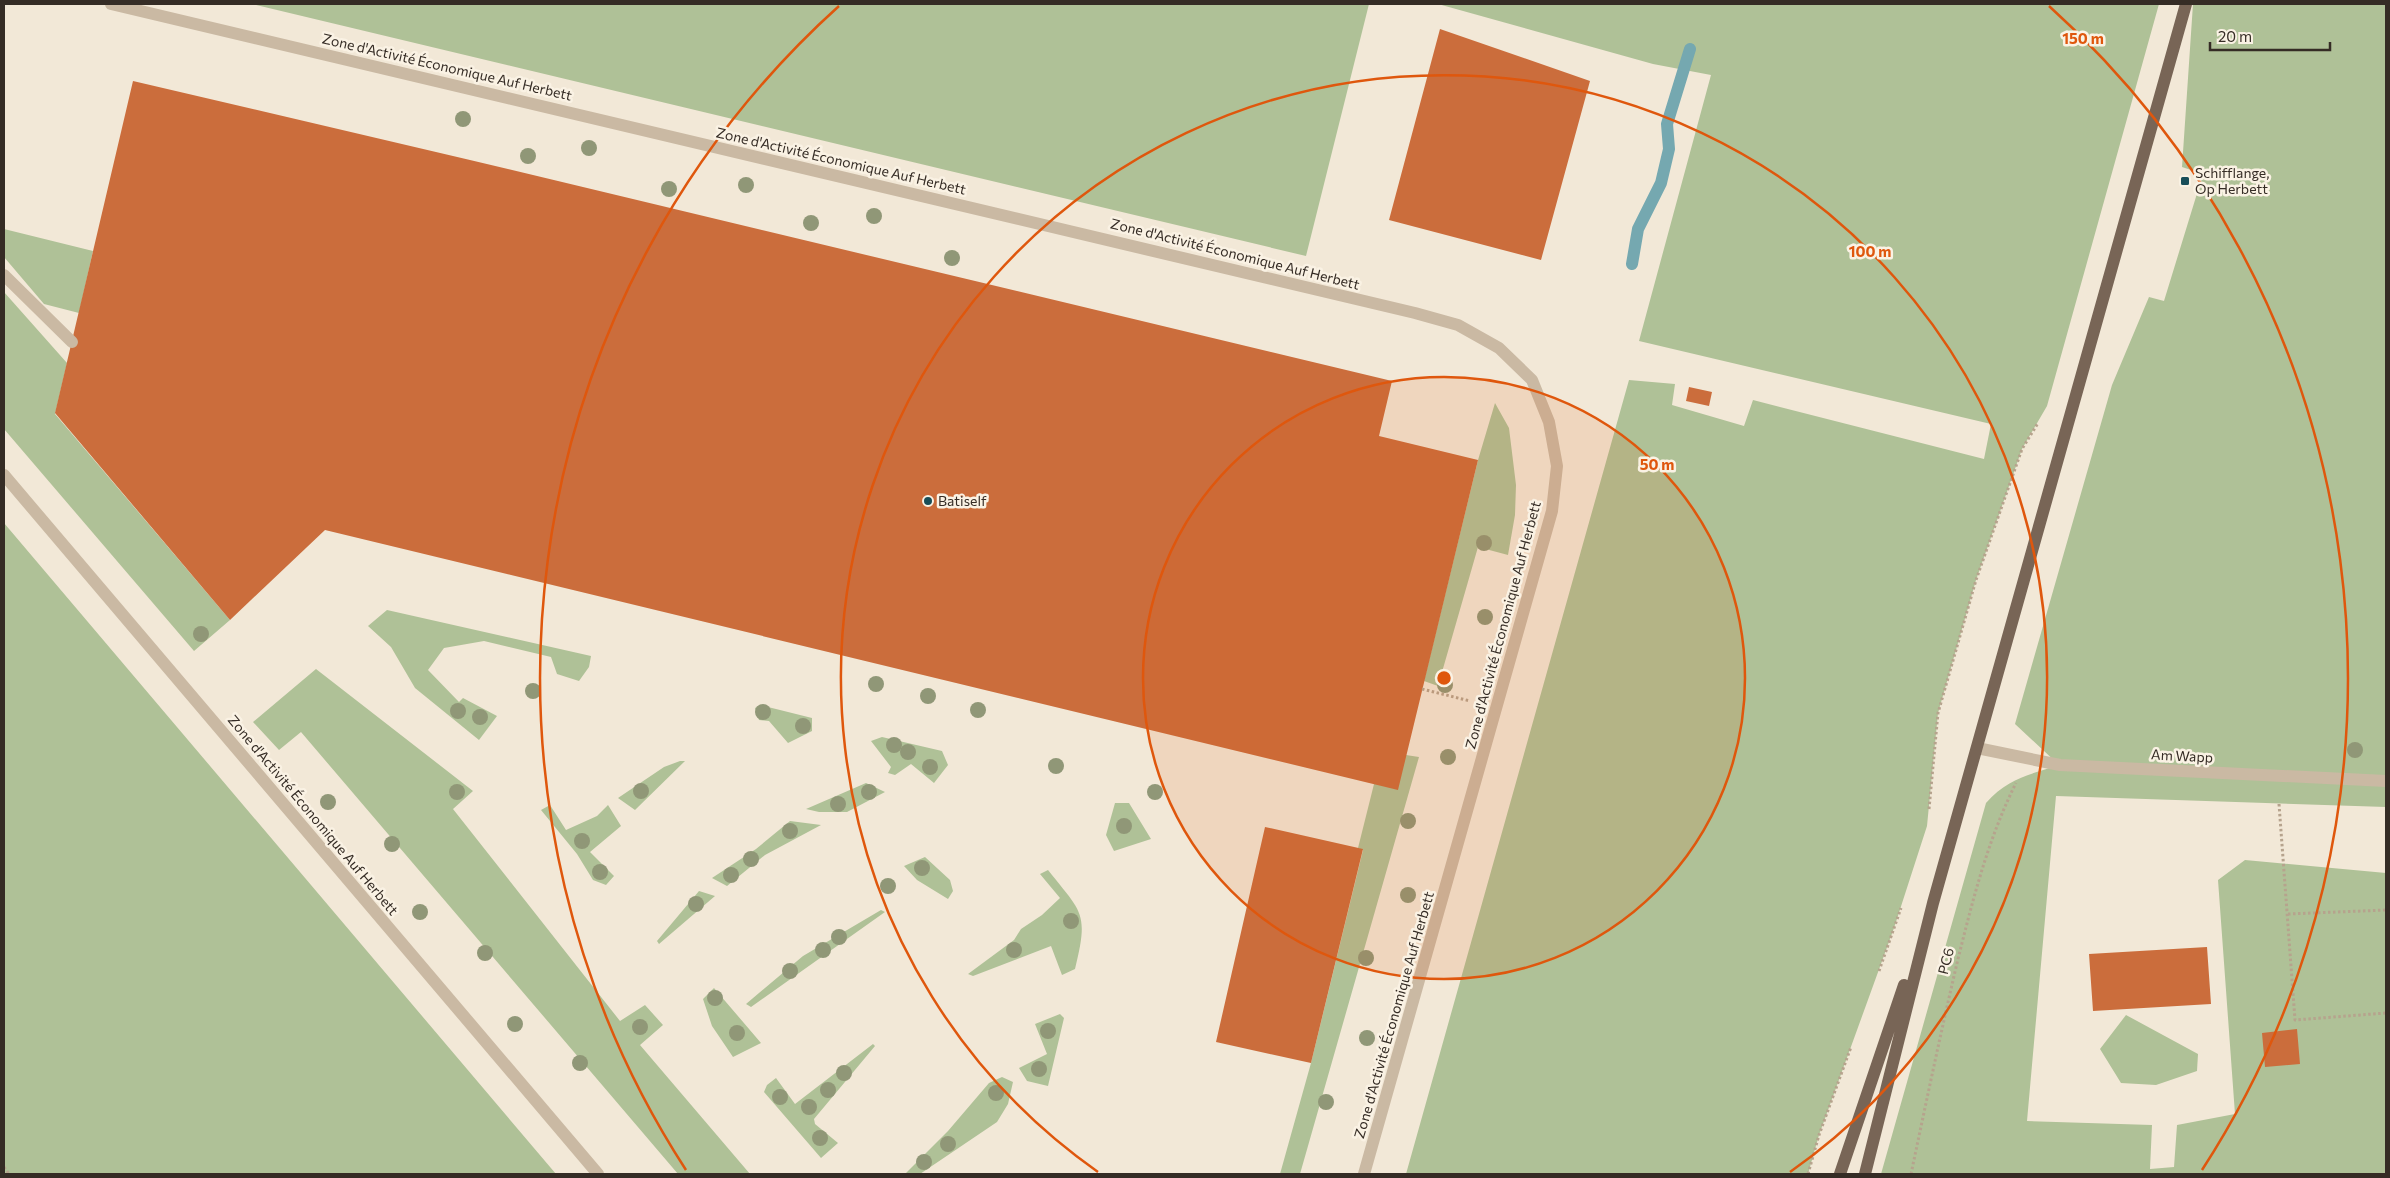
<svg xmlns="http://www.w3.org/2000/svg" width="2390" height="1178" font-family="Commissioner,sans-serif">
<style>
.green{fill:#afc197}
.lines{fill:none;stroke-linecap:round;stroke-linejoin:round}
.stream{stroke:#75a8b0;stroke-width:12}
.building{fill:#cb6d3c}
.path{stroke:#b6a38d;stroke-width:3;stroke-dasharray:2.5 2.5;stroke-linecap:butt}
.minor{stroke:#cab9a3;stroke-width:12}
.major{stroke:#786556;stroke-width:12}
.tree{fill:#909777}
.ring{fill:none;stroke:#df570d;stroke-width:2.5}
.poi-dot{fill:#194e58;stroke:#faf2e4;stroke-width:2}
.labels{text-anchor:middle;stroke-width:5;stroke-linejoin:round;paint-order:stroke}
.street-label{font-size:14px;fill:#352c25;stroke:#faf2e4}
.poi-label{font-size:14px;fill:#352c25;stroke:#faf2e4;text-anchor:start}
.centre{fill:#df570d;stroke:#faf2e4;stroke-width:2.5}
.ring-label{font-size:15px;text-anchor:middle;font-weight:bold;fill:#df570d;stroke:#faf2e4;stroke-width:5;stroke-linejoin:round;paint-order:stroke}
</style>
<rect width="100%" height="100%" fill="#f2e8d7"/>
<path class="green" d="M252 4H1369L1306 256Z
M1438 4H2159L2047 406 2022 449 1976 580 1938 713 1927 826 1894 928 1819 1135 1808 1174H1406L1629 380 1675 384 1672 405 1744 426 1753 400 1984 459 1991 424 1639 341 1711 75 1653 64Z
M2193 4H2386V807L2056 796 2027 1121 2152 1125 2150 1169 2174 1167 2177 1125 2235 1114 2218 880 2245 860 2386 873V1174H1881L1986 803C2008 778 2029 775 2059 765L2015 724 2112 385 2149 297 2164 301 2203 174 2182 167Z
M4 229 93 251 79 313 44 304 4 257Z
M4 292 67 363 55 414 230 620 194 651 4 429Z
M1495 403 1509 428 1516 485 1515 515 1508 555 1478 547 1438 686 1424 681 1478 460Z
M4 523 556 1174H4Z
M387 610 591 656 589 667 579 681 557 674 551 657 484 641 444 648 428 670 459 702 463 698 497 716 479 740 415 688 391 647 368 626Z
M316 669 473 791 453 809 620 1021 645 1005 663 1025 640 1045 750 1174H678L301 732 279 750 253 722Z
M760 705 812 718V731L788 743 769 721 759 720 755 708Z
M882 737 942 751 948 765 934 783 911 764 895 775 888 773 891 767 871 741Z
M1406 755 1419 757 1300 1174H1280L1311 1063 1363 850 1358 848 1374 784Z
M680 761H685L635 810 618 798 664 767Z
M866 783 885 792 847 812H819L806 809Z
M1115 803H1129L1151 839 1114 851 1106 835Z
M550 805 566 830 597 816 608 805 621 826 590 852 614 876 606 885 593 880 577 854 541 810Z
M790 821 821 825 765 855 727 886 712 878 756 849Z
M925 857 950 880 953 891 948 899 917 880 904 866Z
M1048 870C1082 913 1089 912 1075 969L1062 975 1051 946 973 976 968 974 1014 940 1021 929 1042 915 1060 898 1040 874Z
M699 891 715 896 659 944 657 941Z
M881 910 885 912 751 1007 746 1004 803 956Z
M714 988 761 1043 733 1057 712 1026 703 999Z
M1060 1014 1064 1018 1048 1086 1027 1081 1019 1068 1047 1054 1035 1024Z
M2126 1015 2198 1054 2197 1071 2156 1085 2121 1083 2100 1049Z
M873 1044 875 1046 814 1119 815 1124 838 1143 821 1158 764 1092 767 1085 776 1078 795 1104Z
M1002 1077 1013 1082 1008 1104 997 1122 920 1174H905L948 1131 989 1083Z"/>
<g class="lines">
<path class="stream" d="M1632 264 1638 229 1661 183 1669 149 1667 124 1690 49"/>
</g>
<path class="building" d="M1440 29 1590 81 1541 260 1389 220Z
M133 81 470 160 1392 381 1379 436 1478 460 1398 790 325 530 230 620 55 413Z
M1689 387 1712 392 1709 406 1686 401Z
M1265 827 1363 849 1311 1063 1216 1042Z
M2207 947 2211 1004 2093 1011 2089 954Z
M2297 1029 2300 1064 2265 1067 2262 1033Z"/>
<g class="lines">
<path class="path" d="M1422 689 1470 701
M2279 804 2295 1020 2386 1013
M1929 809 1938 713 1976 580 2022 449 2038 423
M2288 914 2386 910
M1879 971 1901 908
M4 1167 9 1174
M1808 1174 1819 1135 1851 1047
M1911 1174C1926 1103 1941 1031 1958 959 1973 899 1988 839 2016 783"/>
<path class="minor" d="M111 4 1415 313 1458 325 1499 348 1532 380 1549 422 1557 466 1552 511 1364 1174
M4 275 72 342
M4 475 598 1174
M1977 748 2060 765 2386 781"/>
<path class="major" d="M1840 1174 1904 985
M1865 1174 1933 903 2186 4"/>
</g>
<g class="tree">
<circle cx="463" cy="119" r="8"/>
<circle cx="589" cy="148" r="8"/>
<circle cx="528" cy="156" r="8"/>
<circle cx="746" cy="185" r="8"/>
<circle cx="669" cy="189" r="8"/>
<circle cx="874" cy="216" r="8"/>
<circle cx="811" cy="223" r="8"/>
<circle cx="952" cy="258" r="8"/>
<circle cx="1484" cy="543" r="8"/>
<circle cx="1485" cy="617" r="8"/>
<circle cx="201" cy="634" r="8"/>
<circle cx="876" cy="684" r="8"/>
<circle cx="1445" cy="685" r="8"/>
<circle cx="533" cy="691" r="8"/>
<circle cx="928" cy="696" r="8"/>
<circle cx="978" cy="710" r="8"/>
<circle cx="458" cy="711" r="8"/>
<circle cx="763" cy="712" r="8"/>
<circle cx="480" cy="717" r="8"/>
<circle cx="803" cy="726" r="8"/>
<circle cx="894" cy="745" r="8"/>
<circle cx="2355" cy="750" r="8"/>
<circle cx="908" cy="752" r="8"/>
<circle cx="1448" cy="757" r="8"/>
<circle cx="1056" cy="766" r="8"/>
<circle cx="930" cy="767" r="8"/>
<circle cx="641" cy="791" r="8"/>
<circle cx="457" cy="792" r="8"/>
<circle cx="869" cy="792" r="8"/>
<circle cx="1155" cy="792" r="8"/>
<circle cx="328" cy="802" r="8"/>
<circle cx="838" cy="804" r="8"/>
<circle cx="1408" cy="821" r="8"/>
<circle cx="1124" cy="826" r="8"/>
<circle cx="790" cy="831" r="8"/>
<circle cx="582" cy="841" r="8"/>
<circle cx="392" cy="844" r="8"/>
<circle cx="751" cy="859" r="8"/>
<circle cx="922" cy="868" r="8"/>
<circle cx="600" cy="872" r="8"/>
<circle cx="731" cy="875" r="8"/>
<circle cx="888" cy="886" r="8"/>
<circle cx="1408" cy="895" r="8"/>
<circle cx="696" cy="904" r="8"/>
<circle cx="420" cy="912" r="8"/>
<circle cx="1071" cy="921" r="8"/>
<circle cx="839" cy="937" r="8"/>
<circle cx="823" cy="950" r="8"/>
<circle cx="1014" cy="950" r="8"/>
<circle cx="485" cy="953" r="8"/>
<circle cx="1366" cy="958" r="8"/>
<circle cx="790" cy="971" r="8"/>
<circle cx="715" cy="998" r="8"/>
<circle cx="515" cy="1024" r="8"/>
<circle cx="640" cy="1027" r="8"/>
<circle cx="1048" cy="1031" r="8"/>
<circle cx="737" cy="1033" r="8"/>
<circle cx="1367" cy="1038" r="8"/>
<circle cx="580" cy="1063" r="8"/>
<circle cx="1039" cy="1069" r="8"/>
<circle cx="844" cy="1073" r="8"/>
<circle cx="828" cy="1090" r="8"/>
<circle cx="996" cy="1093" r="8"/>
<circle cx="780" cy="1097" r="8"/>
<circle cx="1326" cy="1102" r="8"/>
<circle cx="809" cy="1107" r="8"/>
<circle cx="820" cy="1138" r="8"/>
<circle cx="948" cy="1144" r="8"/>
<circle cx="924" cy="1162" r="8"/>
</g>
<circle cx="1444" cy="678" r="301" fill="#df570d" fill-opacity=".12"/>
<g class="ring">
<circle cx="1444" cy="678" r="301"/>
<path d="M1098 1172A603 603 0 1 1 1790 1172"/>
<path d="M686 1170A904 904 0 0 1 839 6M2049 6A904 904 0 0 1 2202 1170"/>
</g>
<g class="poi-dot">
<rect x="2180" y="176" width="10" height="10" rx="2.5"/>
<circle cx="928" cy="501" r="5"/>
</g>
<g class="labels">
<g class="street-label">
<text transform="translate(447 67) rotate(13)" y="5">Zone d'Activité Économique Auf Herbett</text>
<text transform="translate(841 161) rotate(13)" y="5">Zone d'Activité Économique Auf Herbett</text>
<text transform="translate(1235 254) rotate(14)" y="5">Zone d'Activité Économique Auf Herbett</text>
<text transform="translate(1503 625) rotate(-75)" y="5">Zone d'Activité Économique Auf Herbett</text>
<text transform="translate(2182 756) rotate(3)" y="5">Am Wapp</text>
<text transform="translate(313 815) rotate(50)" y="5">Zone d'Activité Économique Auf Herbett</text>
<text transform="translate(1946 961) rotate(-76)" y="5">PC6</text>
<text transform="translate(1394 1015) rotate(-74)" y="5">Zone d'Activité Économique Auf Herbett</text>
</g>
<g class="poi-label">
<text x="2195" y="178">Schifflange,<tspan x="2195" dy="16">Op Herbett</tspan></text>
<text x="938" y="506">Batiself</text>
</g>
</g>
<circle cx="1444" cy="678" r="8" class="centre"/>
<g class="ring-label">
<text x="2083" y="44">150 m</text>
<text x="1870" y="257">100 m</text>
<text x="1657" y="470">50 m</text>
</g>
<rect width="2390" height="1178" fill="none" stroke="#352c25" stroke-width="10"/>
<path d="M2210 42v8h120v-8" fill="none" stroke="#352c25" stroke-width="2.5"/>
<text x="2218" y="42" font-size="15" fill="#352c25" stroke="#faf2e4" stroke-width="4" paint-order="stroke">20 m</text>
</svg>
